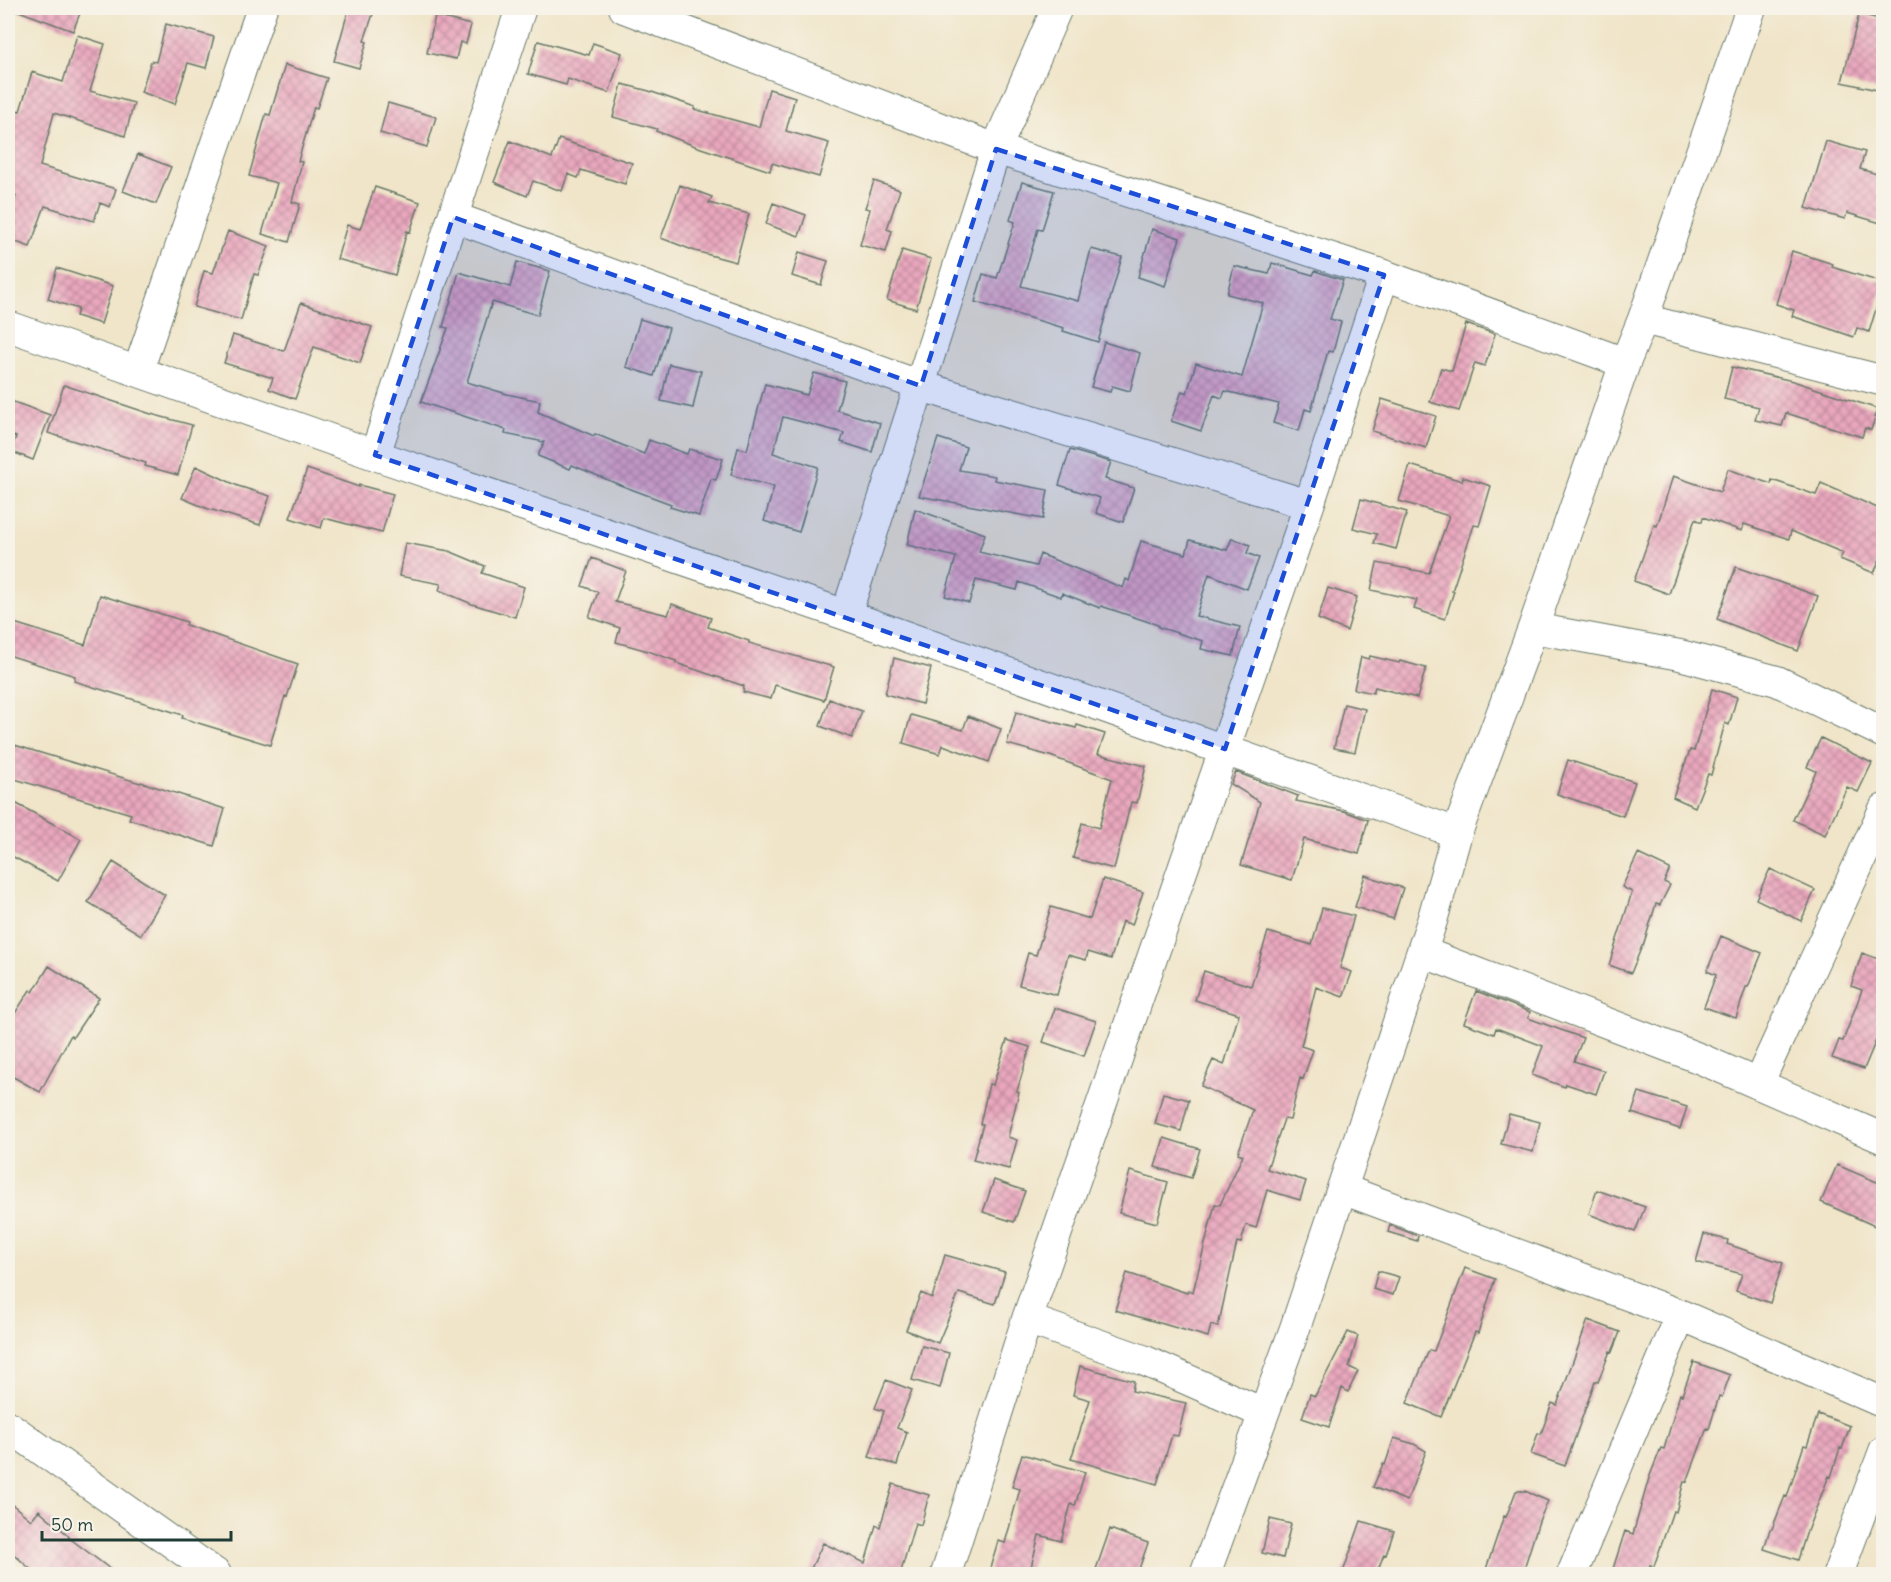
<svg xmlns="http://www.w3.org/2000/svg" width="1891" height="1582" font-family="Delius,sans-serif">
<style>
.building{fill:url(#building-cross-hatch)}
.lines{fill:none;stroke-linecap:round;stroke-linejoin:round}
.minor-casing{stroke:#687868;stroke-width:32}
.minor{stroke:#fff;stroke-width:30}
.marked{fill:#1d4ed8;fill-opacity:0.2;stroke:#1d4ed8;stroke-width:4.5;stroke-dasharray:12 8;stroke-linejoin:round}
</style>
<defs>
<pattern id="building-cross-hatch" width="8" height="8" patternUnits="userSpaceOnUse" patternTransform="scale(1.5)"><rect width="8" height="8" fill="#eaa7be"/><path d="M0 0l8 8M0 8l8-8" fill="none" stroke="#bd899b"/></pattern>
</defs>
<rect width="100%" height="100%" fill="#f7f3e8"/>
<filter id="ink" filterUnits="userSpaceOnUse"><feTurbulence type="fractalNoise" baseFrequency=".0167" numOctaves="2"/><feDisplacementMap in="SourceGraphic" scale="12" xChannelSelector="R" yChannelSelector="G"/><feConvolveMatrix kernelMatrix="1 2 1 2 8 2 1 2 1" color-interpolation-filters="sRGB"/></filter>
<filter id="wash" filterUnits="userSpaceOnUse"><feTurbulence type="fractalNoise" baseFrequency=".008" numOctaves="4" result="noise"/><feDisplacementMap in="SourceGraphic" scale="24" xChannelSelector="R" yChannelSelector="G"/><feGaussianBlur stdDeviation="1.35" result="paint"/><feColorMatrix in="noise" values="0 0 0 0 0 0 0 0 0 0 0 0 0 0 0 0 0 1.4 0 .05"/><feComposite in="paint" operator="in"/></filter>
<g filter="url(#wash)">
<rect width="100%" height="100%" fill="#f0e5c9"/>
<g id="blocks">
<path class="building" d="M16 8H82L73 31 16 10Z
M349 8H375L364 41 367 42 359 68 334 61Z
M1859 14 1884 20V61L1877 90 1842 82Z
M435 16 471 25 466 44 460 42 456 59 427 53Z
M166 24 214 37 206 68 188 63 175 104 141 92 151 61 156 62Z
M77 35 105 44 90 91 134 103 125 136 54 113 40 166 116 189 110 207 100 203 94 221 45 206 30 247 8 239V220L16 196 8 193V108L20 111 32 72 63 82Z
M538 41 589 55 593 43 622 53 609 93 568 79 566 85 528 74Z
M285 65 327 78 317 108 314 107 298 161 302 162 292 202 300 204 289 242 262 234 277 183 249 176 266 114 270 115Z
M622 84 649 91 695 107 694 109 759 127 769 89 795 97 786 131 829 143 819 177 772 163 770 171 695 146 656 131 657 129 613 117Z
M388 103 436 117 427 147 380 133Z
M559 139 632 163 625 184 581 170 578 178 568 174 562 191 533 181 527 196 494 182 510 141 552 158Z
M1826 141 1865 152 1860 169 1884 176V224L1847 213 1845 219 1806 208Z
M138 154 171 167 156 204 123 191Z
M874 181 900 190 887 229 892 231 886 252 860 245 870 209 865 208Z
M1022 182 1054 191 1042 230 1038 229 1021 286 1078 301 1091 249 1122 257 1098 342 1063 331 1064 328 975 302 983 274 997 278 1015 222 1010 220Z
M680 185 712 197 709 203 749 214 736 262 695 251 661 238Z
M375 187 420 202 410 232 407 231 395 275 337 259 347 225 360 229Z
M773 203 806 215 799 236 766 224Z
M1152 229 1180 238 1165 286 1138 277Z
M228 231 269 246 258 275 254 274 241 320 194 307 204 271 213 273Z
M902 250 931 259 916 309 887 300Z
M1792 251 1833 264 1832 267 1884 283 1869 332 1857 328 1854 337 1792 316 1794 310 1776 304Z
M799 252 828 261 821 285 792 276Z
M517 262 550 271 538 315 492 302 467 382 507 394 540 401 538 412 594 436 595 434 644 454 649 440 687 454 689 449 723 459 716 480 711 479 699 516 670 507 671 504 620 485 572 465 570 469 538 456 544 442 505 434 506 430 421 402 448 328 443 327 459 272 510 287Z
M1272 263 1313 275 1315 271 1343 280 1330 319 1341 322 1333 352 1328 351 1311 411 1305 409 1299 431 1273 423 1279 404 1225 391 1222 398 1214 395 1201 431 1171 421 1182 391 1187 393 1196 363 1242 377 1263 303 1227 294 1234 266 1269 274Z
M57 268 113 286 101 324 76 316 78 309 48 299Z
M301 303 372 327 360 363 314 347 295 399 269 389 273 378 224 363 233 335 284 351Z
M640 319 669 328 654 376 626 367Z
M1466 324 1495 334 1485 366 1475 363 1459 411 1430 402 1441 368 1452 371Z
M1104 342 1140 353 1130 391 1112 386 1110 392 1091 387Z
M669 364 701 371 693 408 661 401Z
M1732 367 1793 381 1878 409 1871 430 1865 428 1862 437 1786 413 1782 426 1755 420 1759 407 1724 399Z
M814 373 845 381 837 410 880 423 872 452 841 442 844 433 783 417 773 453 818 467 799 532 764 521 774 487 731 475 738 448 747 450 765 384 807 395Z
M64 385 151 414 192 425 178 475 145 466 146 463 48 433Z
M1382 399 1436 416 1426 448 1372 431Z
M8 400 50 415 33 460 10 451 16 437 8 434Z
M938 438 966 447 959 470 995 476 994 480 1048 490 1043 519 919 496Z
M1070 450 1111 462 1105 479 1134 488 1123 522 1096 513 1100 498 1059 485Z
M1410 465 1462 481 1463 477 1491 486 1479 526 1474 525 1452 591H1454L1445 619 1414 609 1417 600 1371 590 1377 563 1429 573 1449 516 1399 501Z
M196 466 238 486 270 496 260 525 206 508 182 498Z
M307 469 359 487V485L393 494 382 533 324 518 321 528 290 518Z
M1728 469 1771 484 1772 480 1816 495 1821 483 1884 511V550L1874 573 1840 559 1843 553 1791 531 1789 539 1744 524 1742 531 1703 517 1702 522 1695 519 1669 594 1634 581 1654 525 1657 526 1673 476 1720 492Z
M1361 499 1407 512 1396 549 1374 543 1377 534 1353 528Z
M915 509 985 534 979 552 1036 566 1040 554 1123 588 1126 579 1129 581 1141 541 1186 554 1190 540 1227 550 1232 538 1250 545 1247 553 1259 558 1247 589 1209 574 1196 616 1240 627 1233 656 1201 649 1203 641 1158 627V625L1101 606 1100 608 1062 593 1061 597 1019 582 1017 590 976 580 969 603 945 596 956 557 907 545Z
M405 543 449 551 485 566 482 573 524 587 515 617 472 604 439 590 441 584 399 576Z
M592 558 626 571 615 602 668 615 672 604 711 618 708 627 749 641V643L834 667 824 700 775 685 771 699 743 692 744 686 676 663V661L648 651 616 642 620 628 589 617 598 592 582 586Z
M1736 567 1818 596 1798 651 1717 619Z
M1328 588 1357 597 1347 631 1318 619Z
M100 595 187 622 186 625 298 664 287 697 285 696 270 745 182 718 183 715 74 681 75 676 8 655V621L85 645Z
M1370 656 1399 663 1400 661 1426 668 1417 698 1375 687 1373 693 1354 689 1361 657 1369 659Z
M894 658 931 668 922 704 885 694Z
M1712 689 1737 697 1729 725 1725 723 1711 775 1708 774 1695 807 1673 797 1690 750 1694 751Z
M829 699 862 711 852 738 820 726Z
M1344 704 1365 709 1355 752 1334 748Z
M1016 712 1076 728 1077 725 1105 734 1098 754 1146 766 1137 803 1131 802 1114 869 1073 858 1082 823 1099 828 1112 779 1050 756 1007 744Z
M911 715 963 730 968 716 1001 729 989 762 943 745 940 754 903 743Z
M1821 738 1872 763 1858 792 1847 787 1825 835 1793 820 1816 771 1807 767Z
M8 743 140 783 141 782 225 809 214 846 129 819 131 814 8 777Z
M1568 760 1635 782 1623 816 1557 794Z
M1236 772 1298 796 1296 801 1344 811 1368 820 1359 854 1304 839 1292 880 1241 865 1260 802 1231 784Z
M8 799 81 839 58 881 8 854Z
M1638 854 1670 869 1664 882 1670 885 1660 905 1656 904 1643 946H1642L1631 973 1609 965 1632 892 1622 887Z
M113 862 165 895 141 935 88 902Z
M1770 869 1815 890 1801 921 1756 899Z
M1365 875 1403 888 1393 919 1355 907Z
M1103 879 1143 892 1132 925 1122 921 1111 959 1088 952 1086 960 1068 955 1057 995 1019 985 1028 953 1036 955 1051 907 1090 919Z
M1322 908 1354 916 1340 968 1352 972 1343 997 1316 987 1301 1046 1313 1050 1303 1079 1300 1078 1290 1120 1284 1119 1267 1169 1306 1181 1300 1200 1267 1190 1256 1228 1246 1225 1241 1243 1237 1242 1218 1327 1211 1325 1208 1337 1115 1310 1127 1273 1187 1293 1188 1290 1193 1292 1215 1204 1220 1205 1243 1155 1238 1153 1253 1110 1201 1086 1213 1060 1224 1065 1239 1014 1195 1000 1204 971 1251 986 1268 932 1312 945Z
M1721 936 1762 953 1748 987H1746L1736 1018 1704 1007 1716 975 1707 971Z
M1862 953 1884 961V1021L1864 1069 1832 1058 1839 1040 1843 1041 1862 990 1851 986Z
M49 966 99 998 73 1037 71 1035 40 1092 8 1074V1024L30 990 33 992Z
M1476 991 1530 1012 1528 1018 1583 1038 1574 1061 1604 1071 1596 1094 1566 1084 1565 1087 1532 1075 1543 1046 1496 1028 1494 1034 1464 1023Z
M1055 1008 1096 1021 1084 1056 1043 1042Z
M1007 1040 1030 1047 1017 1091 1019 1092 1008 1137 1017 1140 1009 1169 973 1160 983 1124H980L989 1084 993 1085Z
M1639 1092 1687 1107 1680 1129 1632 1113Z
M1163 1093 1189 1100 1181 1131 1155 1124Z
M1509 1114 1540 1122 1533 1152 1501 1144Z
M1164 1138 1200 1149 1191 1178 1155 1167Z
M1837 1165 1884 1185V1230L1821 1202Z
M1130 1171 1168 1182 1157 1223 1119 1213Z
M994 1180 1025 1191 1014 1222 983 1212Z
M1597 1190 1645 1207 1635 1232 1589 1214Z
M1390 1225 1418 1236 1417 1241 1388 1232Z
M1704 1234 1728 1240 1727 1244 1783 1263 1770 1303 1736 1291 1742 1274 1696 1262Z
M945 1255 1005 1272 995 1304 959 1293 938 1343 906 1330 921 1293 932 1298Z
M1465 1268 1495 1279 1478 1333 1475 1332 1441 1417 1407 1403 1429 1350 1434 1351Z
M1378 1271 1399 1277 1393 1295 1373 1289Z
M1588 1320 1620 1332 1612 1352 1610 1351 1598 1382 1595 1381 1565 1466 1531 1454 1538 1433 1541 1434 1552 1403 1557 1405Z
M1348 1332 1358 1336 1349 1367 1358 1371 1348 1392 1342 1388 1329 1427 1302 1418 1310 1394 1315 1396Z
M922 1346 949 1353 940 1388 912 1380Z
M1694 1362 1730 1375 1722 1397 1719 1396 1709 1429 1707 1428 1687 1482 1684 1481 1676 1512 1673 1511 1654 1566 1650 1565 1647 1575H1611L1625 1531 1633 1534 1649 1478 1661 1448 1664 1449 1680 1394 1682 1395Z
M1080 1366 1134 1381 1132 1391 1186 1403 1178 1436 1172 1435 1157 1484 1071 1459 1090 1400 1073 1395Z
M886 1380 912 1390 897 1428 907 1432 897 1465 869 1457 884 1411 875 1408Z
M1818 1414 1850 1426 1842 1449 1840 1448 1831 1477 1829 1476 1807 1531 1798 1560 1764 1549 1770 1529H1772L1785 1496 1787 1497 1804 1445 1807 1446Z
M1394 1438 1414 1444 1426 1451 1407 1501 1373 1487 1383 1464 1385 1465Z
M1022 1454 1085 1472 1075 1506 1071 1504 1061 1541 1039 1535 1029 1575H988L998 1541 1005 1543 1020 1489 1012 1487Z
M893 1484 929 1495 921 1525 915 1523 900 1575H808L823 1543 865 1563 876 1525 880 1527Z
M1516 1491H1525L1548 1501 1539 1521 1522 1575H1484L1504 1516 1506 1517Z
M8 1501 31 1520 39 1510 69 1536 68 1537 118 1575H37L8 1549Z
M1270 1519 1291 1524 1283 1558 1262 1553Z
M1361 1521 1394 1531 1386 1555 1384 1554 1376 1575H1342Z
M1110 1529 1148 1543 1137 1575H1094Z"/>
</g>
</g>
<g filter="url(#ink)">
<use href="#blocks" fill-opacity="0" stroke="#687868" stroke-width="1.5"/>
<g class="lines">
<g class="minor-casing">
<path id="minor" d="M624 8 996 149 1384 275 1625 363
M453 217 921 386 1309 505
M1643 319 1884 381
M8 326 375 455 846 615 1457 833
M138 371 262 8
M375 455 521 8
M846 615 996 149 1057 8
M1533 628 1680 655 1777 681 1884 733
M1422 952 1701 1059 1884 1139
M1758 1084 1884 809
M1342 1189 1681 1315 1884 1403
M1027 1319 1143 1360 1263 1413
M8 1426 216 1574
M946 1574 1027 1319 1309 505 1384 275
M1205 1574 1294 1331 1432 921 1457 833 1533 628 1625 363 1643 319 1751 8
M1572 1574 1681 1315
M1838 1574 1884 1451"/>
</g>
<use href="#minor" class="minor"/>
</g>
</g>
<path class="marked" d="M996 149 1384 275 1225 749 375 455 453 217 921 386Z"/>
<rect width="1891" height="1582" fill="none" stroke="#f7f3e8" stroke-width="30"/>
<path d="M42 1531v9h189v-9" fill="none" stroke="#1f3d34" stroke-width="3"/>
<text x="51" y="1531" font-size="18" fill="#1f3d34" stroke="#f7f3e8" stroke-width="4.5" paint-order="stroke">50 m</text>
</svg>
